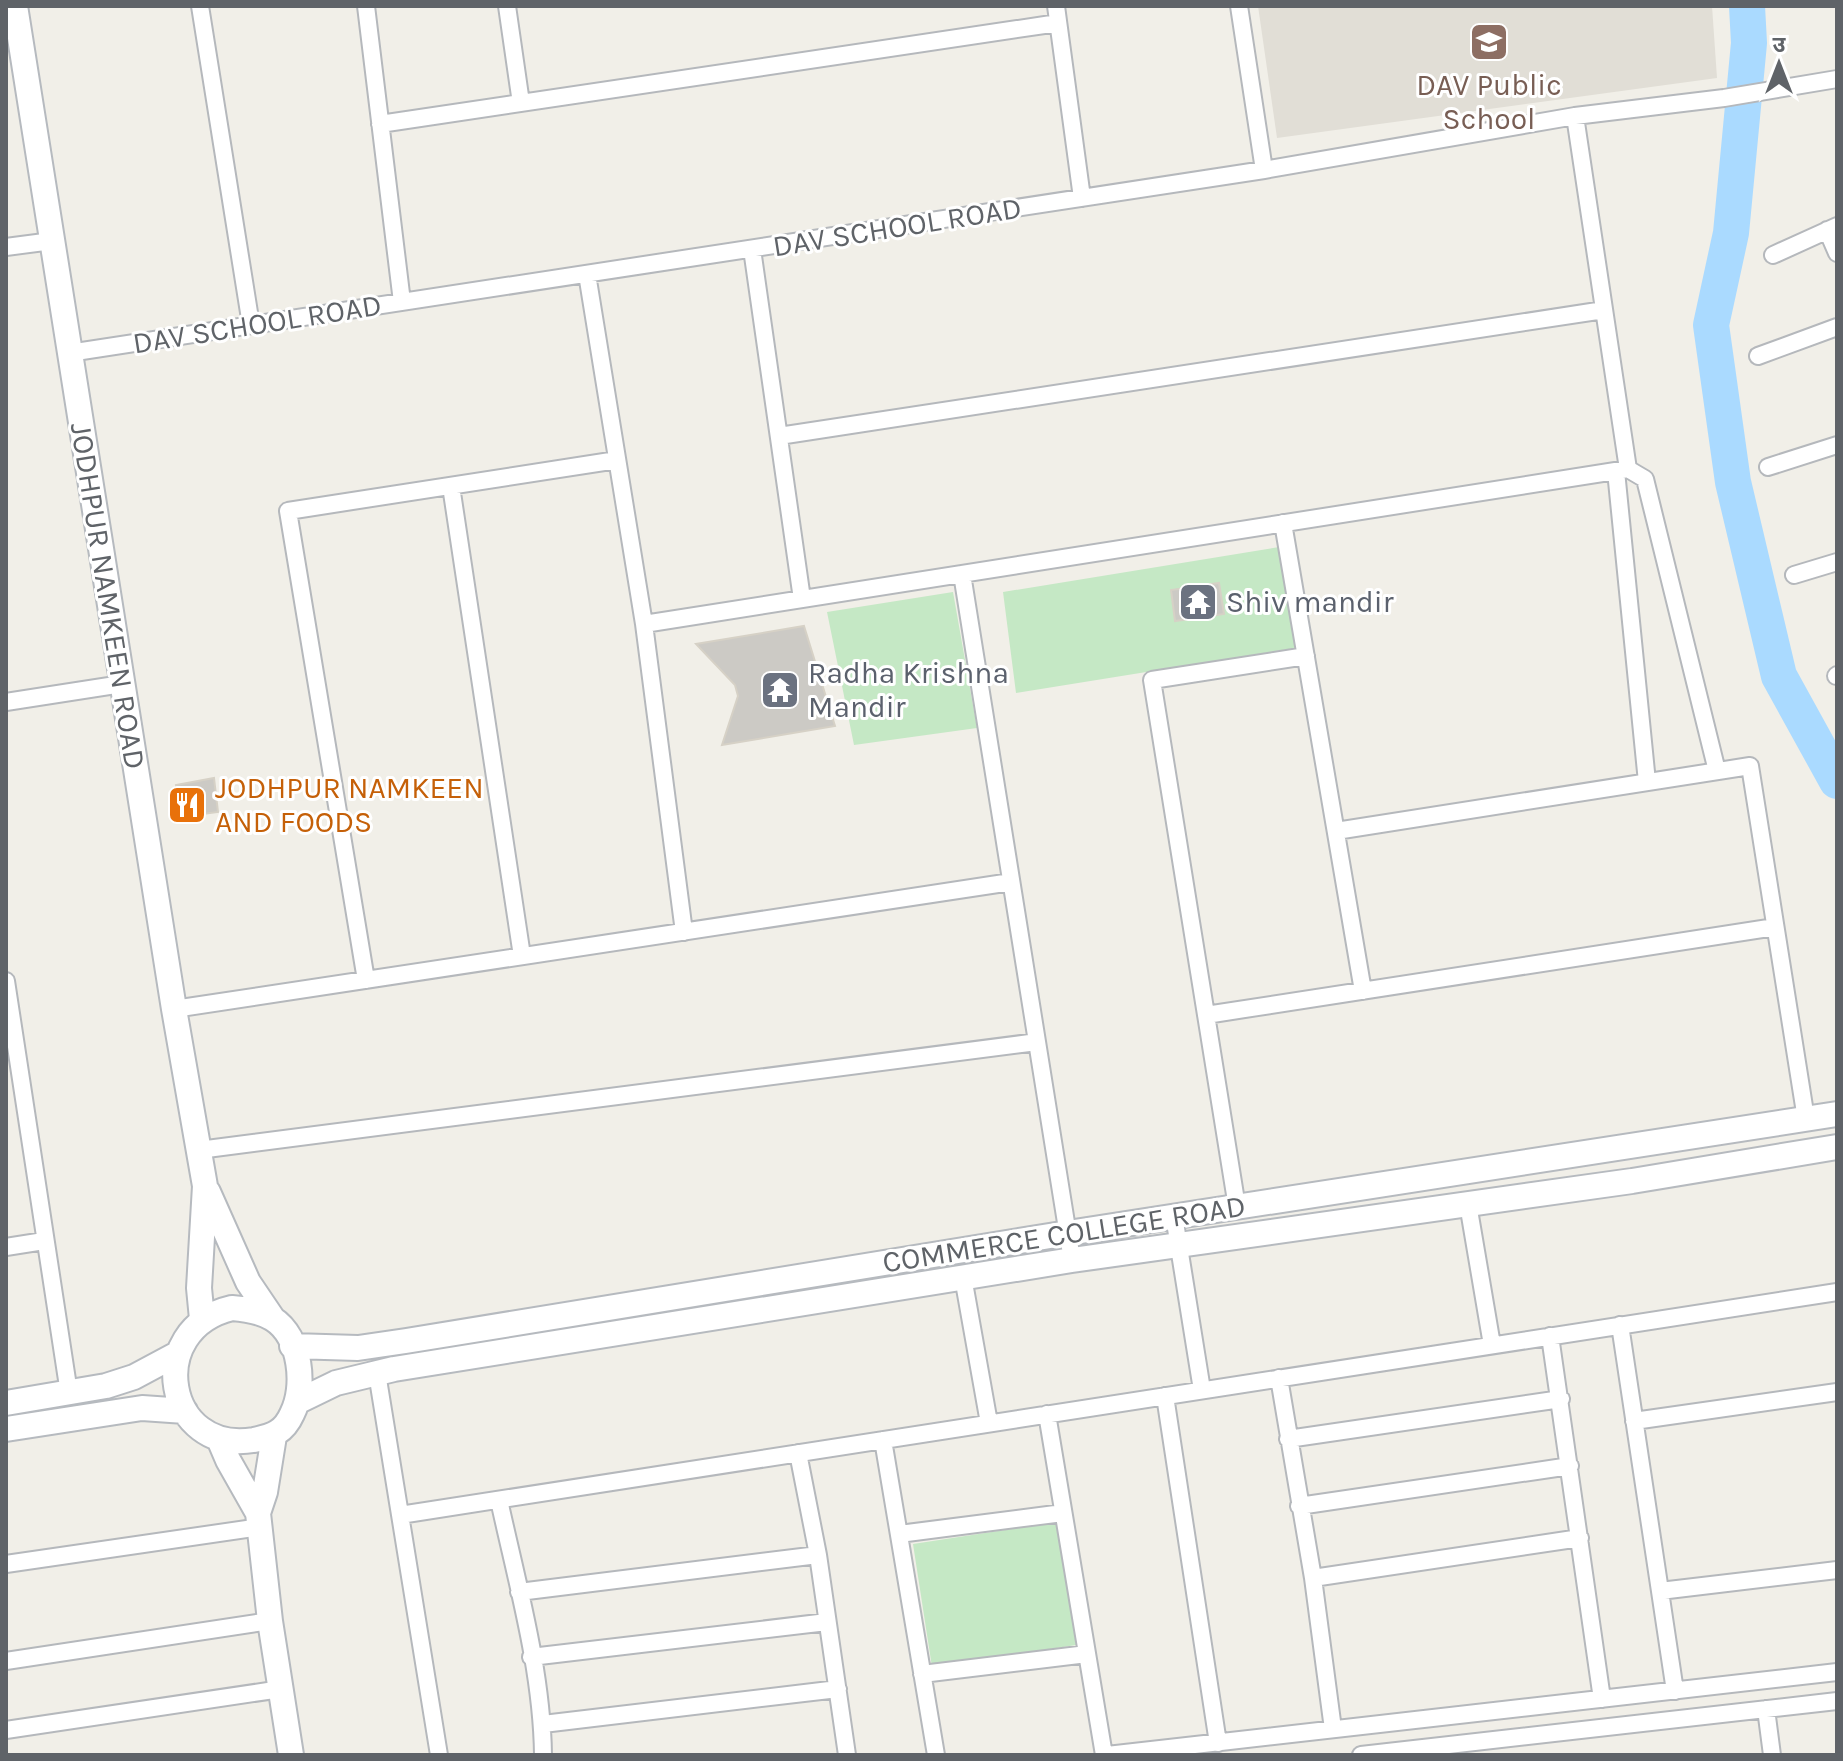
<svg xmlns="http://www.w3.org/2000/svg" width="1843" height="1761" font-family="Karla,'Noto Sans Devanagari',sans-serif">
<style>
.education{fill:#e1ded6}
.green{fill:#c5e8c5}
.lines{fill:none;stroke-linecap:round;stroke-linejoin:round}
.river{stroke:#aadaff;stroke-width:36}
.building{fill:#cccac5;stroke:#d6d1c6;stroke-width:2}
.street-casing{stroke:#b5b8bc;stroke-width:20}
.secondary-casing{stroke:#b6babf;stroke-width:28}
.street{stroke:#fff;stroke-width:16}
.secondary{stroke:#fff;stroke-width:24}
.labels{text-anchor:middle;stroke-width:6;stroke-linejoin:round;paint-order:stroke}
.education-label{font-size:30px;fill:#785e54;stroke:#fff}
.street-label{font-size:30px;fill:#5f6368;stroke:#fff}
.worship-label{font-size:30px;fill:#5b616d;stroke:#fff;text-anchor:start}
.food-label{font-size:30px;fill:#c56008;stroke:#fff;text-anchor:start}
</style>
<rect width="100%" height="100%" fill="#f1efe8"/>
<path class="education" d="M1258 6H1712L1717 78 1277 138Z"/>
<path class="green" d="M1279 547 1295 648 1016 693 1003 592Z
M953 592 977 728 854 745 827 612Z
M1057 1522 1076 1645 932 1667 913 1544Z"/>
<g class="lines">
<path class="river" d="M1747 6 1749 43 1731 233 1711 325 1733 482 1779 676 1837 781"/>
</g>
<path class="building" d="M1219 583 1224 614 1175 621 1171 590Z
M804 626 835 726 722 745 738 696 735 685 696 644Z
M214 778 218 812 182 817 176 785Z"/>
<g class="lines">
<g class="street-casing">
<path id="street" d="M200 6 251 325
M366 6 402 302
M507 6 521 103
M1056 6 1082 198
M1239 6 1264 170
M1575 116 1628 469
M380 124 1058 23
M1827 230 1837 253
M6 247 52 241
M752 249 802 599
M1773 255 1837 226
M587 274 644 624 684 932
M69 353 1264 170 1575 116 1724 98 1837 79
M1758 356 1837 327
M779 436 1604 310
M1768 467 1837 445
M1616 471 1647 782
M451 486 522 956
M1283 523 1363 991
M962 574 1072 1260
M1794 575 1837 562
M644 624 1628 469 1645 479 1717 771
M1836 676 1837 675
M6 702 122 684
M1336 831 1750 766 1806 1119
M366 980 288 511 617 460
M6 981 69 1393
M174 1009 1011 882
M1206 1015 1775 927
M199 1150 1037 1042
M1468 1204 1492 1345
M1237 1207 1152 680 1306 656
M1174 1216 1202 1390
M6 1247 44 1241
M963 1277 989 1423
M1620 1325 1675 1691
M1550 1336 1602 1699
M377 1373 439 1755
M1279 1378 1313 1578 1333 1729
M1165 1396 1218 1743
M1047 1414 1104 1755
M1634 1421 1837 1392
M1288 1439 1561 1399
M883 1440 936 1755
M798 1453 818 1555 847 1755
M499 1500C517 1583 542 1670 543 1755
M1299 1506 1570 1466
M400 1515 1837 1292
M899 1534 1063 1513
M6 1564 260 1527
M1313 1578 1580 1538
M1660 1591 1837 1570
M519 1592 818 1555
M531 1657 827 1622
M6 1661 270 1621
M922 1674 1087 1654
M1766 1709 1772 1755
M543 1724 838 1689
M6 1730 281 1689
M1107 1755 1837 1672
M1361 1755 1837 1701"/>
</g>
<g class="secondary-casing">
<path id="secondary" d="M15 6 174 1009 205 1186 199 1288 202 1319
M208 1192 248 1282 273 1319
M232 1308C245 1309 262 1312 273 1319 301 1337 306 1387 292 1414 284 1432 273 1436 254 1440 165 1455 143 1329 232 1308Z
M292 1346 358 1348 406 1341 1068 1233 1837 1114
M299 1401 336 1383 394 1369 1072 1260 1632 1181 1837 1147
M6 1403 106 1386 134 1377 177 1354
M6 1429 142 1408 185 1411
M274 1436 265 1492 258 1513 270 1621 291 1755
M219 1439 228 1460 258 1513"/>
</g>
<use href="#street" class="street"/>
<use href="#secondary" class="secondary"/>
</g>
<defs>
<g id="school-square" transform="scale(2)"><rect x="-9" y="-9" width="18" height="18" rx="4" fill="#8d6e63" stroke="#fff"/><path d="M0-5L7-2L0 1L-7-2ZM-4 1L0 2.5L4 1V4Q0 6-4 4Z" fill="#fff"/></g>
<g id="temple-square" transform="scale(2)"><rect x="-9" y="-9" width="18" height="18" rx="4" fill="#6b7280" stroke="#fff"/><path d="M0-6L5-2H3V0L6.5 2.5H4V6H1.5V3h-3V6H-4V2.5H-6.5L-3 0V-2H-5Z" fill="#fff"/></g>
<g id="restaurant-square" transform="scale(2)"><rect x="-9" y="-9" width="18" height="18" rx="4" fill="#e8710a" stroke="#fff"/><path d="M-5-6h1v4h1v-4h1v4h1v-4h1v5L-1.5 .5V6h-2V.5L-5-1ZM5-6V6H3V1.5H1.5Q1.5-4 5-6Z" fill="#fff"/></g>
</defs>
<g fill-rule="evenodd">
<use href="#school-square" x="1489" y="42"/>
<use href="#temple-square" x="1198" y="602"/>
<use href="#temple-square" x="780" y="690"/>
<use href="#restaurant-square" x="187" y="805"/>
</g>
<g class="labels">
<g class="education-label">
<text x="1489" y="95">DAV Public<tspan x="1489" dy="34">School</tspan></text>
</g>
<g class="street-label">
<text transform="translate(897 227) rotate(-9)" y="10">DAV SCHOOL ROAD</text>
<text transform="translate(257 324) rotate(-9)" y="10">DAV SCHOOL ROAD</text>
<text transform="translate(108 596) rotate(81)" y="10">JODHPUR NAMKEEN ROAD</text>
<text transform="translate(1064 1234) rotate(-9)" y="10">COMMERCE COLLEGE ROAD</text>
</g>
<g class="worship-label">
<text x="1226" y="612">Shiv mandir</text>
<text x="808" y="683">Radha Krishna<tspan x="808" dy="34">Mandir</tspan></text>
</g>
<g class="food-label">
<text x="215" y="798">JODHPUR NAMKEEN<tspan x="215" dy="34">AND FOODS</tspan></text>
</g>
</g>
<rect width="1843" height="1761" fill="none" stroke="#5f6368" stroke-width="16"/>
<g transform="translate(1779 64)" stroke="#ffffff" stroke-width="6" paint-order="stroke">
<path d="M0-6L14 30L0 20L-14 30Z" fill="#5f6368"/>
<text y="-12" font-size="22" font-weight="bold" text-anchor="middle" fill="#5f6368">उ</text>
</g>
</svg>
